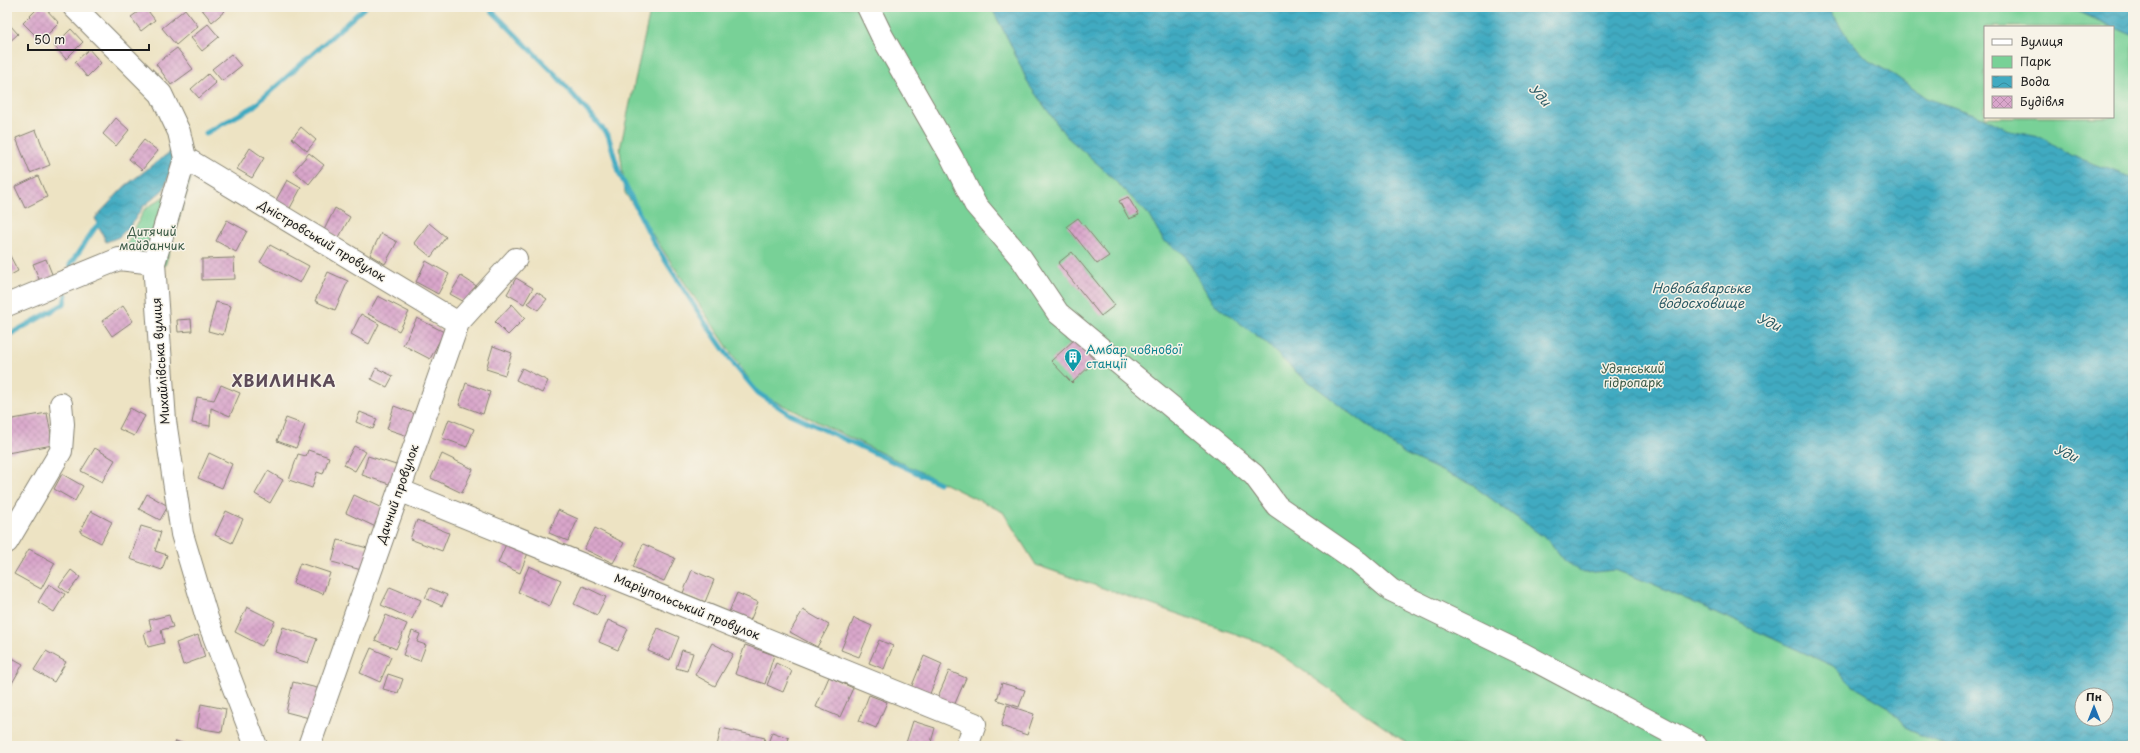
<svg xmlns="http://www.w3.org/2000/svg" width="2140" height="753" font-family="'Playpen Sans',sans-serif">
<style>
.park{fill:#78d197;stroke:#4a765a;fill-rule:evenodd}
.water{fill:url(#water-waves);stroke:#2e636e;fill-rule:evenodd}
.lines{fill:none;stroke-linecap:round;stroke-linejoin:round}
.stream{stroke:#41aac1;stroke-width:5}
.building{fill:url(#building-cross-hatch)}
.minor-casing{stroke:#848070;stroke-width:24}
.minor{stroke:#fff;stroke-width:22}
.labels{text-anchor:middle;stroke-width:3;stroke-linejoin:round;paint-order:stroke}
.park-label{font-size:12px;fill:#3c5b47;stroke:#f7f3e8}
.street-label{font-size:12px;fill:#1c1c1c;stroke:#f7f3e8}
.culture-label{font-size:12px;fill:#0d838f;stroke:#f7f3e8;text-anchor:start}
.water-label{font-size:13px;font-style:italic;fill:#2d5c66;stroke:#f7f3e8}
.district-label{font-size:16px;font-weight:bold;letter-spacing:1px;fill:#5e4c59;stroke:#f7f3e8}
</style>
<defs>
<pattern id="water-waves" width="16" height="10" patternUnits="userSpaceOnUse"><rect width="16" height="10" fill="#41aac1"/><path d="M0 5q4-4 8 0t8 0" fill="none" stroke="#368a9c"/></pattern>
<pattern id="building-cross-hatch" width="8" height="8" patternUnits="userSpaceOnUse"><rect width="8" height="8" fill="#d9a6cb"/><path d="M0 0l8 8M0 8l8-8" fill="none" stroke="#ba8eae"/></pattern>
</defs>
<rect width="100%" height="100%" fill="#f7f3e8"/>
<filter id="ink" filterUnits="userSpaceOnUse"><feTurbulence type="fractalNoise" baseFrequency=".025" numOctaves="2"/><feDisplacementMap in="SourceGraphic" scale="8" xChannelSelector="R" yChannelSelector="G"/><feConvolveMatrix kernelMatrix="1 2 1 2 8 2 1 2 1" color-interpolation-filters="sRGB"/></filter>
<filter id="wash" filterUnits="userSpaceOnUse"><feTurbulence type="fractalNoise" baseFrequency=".012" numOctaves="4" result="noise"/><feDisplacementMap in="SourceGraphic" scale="16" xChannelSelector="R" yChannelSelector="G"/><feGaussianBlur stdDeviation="0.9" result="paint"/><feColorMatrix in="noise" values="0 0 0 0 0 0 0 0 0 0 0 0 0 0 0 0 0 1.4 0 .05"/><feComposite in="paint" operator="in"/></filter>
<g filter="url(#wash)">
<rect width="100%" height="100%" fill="#ede3c3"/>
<path class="park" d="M651 7H2133V746H1411L1265 644 1036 565 1003 512 758 393 625 193 620 149ZM1985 27H2113V117H1985ZM2082 695H2106V719H2082Z
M191 178 165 266 120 259 144 210Z"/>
<path class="water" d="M991 7H1827L1851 42 1871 62 1894 75 1926 98 1983 117 2010 131 2044 138 2070 155 2133 178V746H1947L1909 730 1887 706 1853 686 1833 666 1653 584 1615 570 1584 573 1565 561 1549 541 1472 485 1405 454 1296 372 1265 342 1212 302 1184 254 1163 240 1150 216 1101 167 1066 136 1029 85 1010 43ZM2082 695H2106V719H2082Z
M2068 7H2133V36Z
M174 149 175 159 164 189 143 207 131 225 119 237 106 242 95 218 125 186Z"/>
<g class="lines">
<path class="stream" d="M488 7 555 74 608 135 620 175 654 243 706 324 736 367 758 393 788 413 939 483
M206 133 253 107 365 7
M70 265 95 228 103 220
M7 336 64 304 66 295"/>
</g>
<g id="blocks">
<path class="building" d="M39 7H44L59 23 41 41 23 23Z
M145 7 155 20 141 31 131 17Z
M200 7H222L225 11 212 22Z
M185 9 198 26 176 45 162 28Z
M9 24 18 34 7 44V26Z
M208 24 219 37 202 51 191 38Z
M71 29 83 42 66 59 54 46Z
M177 48 193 69 171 85 156 64Z
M89 49 101 63 87 77 75 62Z
M231 54 241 66 222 81 212 69Z
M208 74 216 83 199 98 191 89Z
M116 118 129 130 116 146 103 134Z
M301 127 316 140 307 151 292 138Z
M36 130 50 165 30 173 16 138Z
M144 140 158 151 142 170 129 159Z
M250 148 264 158 252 178 237 169Z
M309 153 324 165 309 184 294 171Z
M38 176 47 197 25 208 15 187Z
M287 180 301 188 289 210 275 202Z
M1128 197 1139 215 1129 219 1119 201Z
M335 208 350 217 338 239 324 230Z
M1078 218 1109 256 1097 264 1067 226Z
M227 220 247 231 236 252 216 241Z
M429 223 446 237 431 257 414 243Z
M381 233 397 242 385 264 370 255Z
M270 245 309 266 300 283 260 262Z
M7 250 18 271 7 277Z
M1072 252 1115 305 1101 316 1058 263Z
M234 258 235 279 202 280V259Z
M46 259 54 279 41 284 33 264Z
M426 261 449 274 438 294 416 282Z
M328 272 348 281 335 310 315 301Z
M461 276 478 287 468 304 450 294Z
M516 278 533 288 524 304 507 294Z
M537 292 547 299 538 310 528 303Z
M378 296 409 312 399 331 368 314Z
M216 302 231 306 223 335 208 331Z
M512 304 525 318 508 335 495 322Z
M123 306 133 321 112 336 102 321Z
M361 314 379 324 369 344 351 334Z
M417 318 444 332 430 359 403 345Z
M191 319 192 331 178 332 177 320Z
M1075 339 1095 361 1072 383 1051 361Z
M493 346 512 353 505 375 486 369Z
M376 368 393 376 387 387 371 379Z
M522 368 548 381 542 393 516 380Z
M466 383 490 392 483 414 459 405Z
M221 385 240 393 230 416 211 408 210 426 192 423 197 397 214 400Z
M394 406 418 415 411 437 387 429Z
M130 408 145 416 134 436 119 429Z
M360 412 377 419 373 429 356 422Z
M47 413 53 445 7 453V420Z
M286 418 305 425 296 448 277 441Z
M449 419 474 429 467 447 442 438Z
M354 446 366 452 355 471 344 465Z
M95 448 115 460 102 482 81 471Z
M308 450 329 457 323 474 317 472 312 488 289 480 298 454 306 456Z
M209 453 232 464 222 488 198 478Z
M442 454 473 469 462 493 431 478Z
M368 456 399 466 392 485 362 475Z
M268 471 283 480 270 503 255 494Z
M62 474 83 486 75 501 54 489Z
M147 494 168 506 160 520 139 509Z
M354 495 386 510 378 528 346 513Z
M558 510 578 519 568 541 549 533Z
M91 511 112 522 101 543 80 532Z
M226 511 243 519 232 543 215 535Z
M417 520 449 533 442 551 410 539Z
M141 526 161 532 155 551 167 555 162 570 130 559Z
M595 528 624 543 613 563 584 549Z
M338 540 371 549 365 571 332 562Z
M506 544 528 553 520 573 498 563Z
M643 544 675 558 664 581 633 567Z
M29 549 55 563 41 589 14 574Z
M300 563 330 573 323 594 293 583Z
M529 566 561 580 550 606 518 592Z
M71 570 80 577 68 593 59 586Z
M692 570 714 580 705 602 683 593Z
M49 584 65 594 54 612 38 602Z
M583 586 606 597 597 615 574 604Z
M390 587 421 600 412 619 381 605Z
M430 588 447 595 442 606 425 598Z
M737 593 758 602 750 621 729 612Z
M247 607 275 621 262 646 235 632Z
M803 610 829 625 817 647 790 632Z
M169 615 173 627 161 630 164 643 148 647 144 633 152 631 149 620Z
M386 615 407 624 396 649 375 640Z
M854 618 872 626 859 657 841 650Z
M608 620 628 629 618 650 599 642Z
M283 627 317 639 308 663 275 652Z
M658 628 679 637 670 660 648 651Z
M412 631 420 634 417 642 426 645 420 661 403 655Z
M198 635 205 657 183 665 176 643Z
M879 640 893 646 884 669 869 663Z
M712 643 733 654 715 686 695 675Z
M745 645 774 655 765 684 735 674Z
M371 648 391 657 380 682 360 673Z
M682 650 693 653 687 671 676 668Z
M46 651 66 662 54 682 34 670Z
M7 655 23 664 11 685 7 682Z
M924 656 942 664 929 696 911 688Z
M776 663 792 671 783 692 767 685Z
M949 671 966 678 953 708 936 701Z
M388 674 403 679 398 693 383 689Z
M829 677 853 688 840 717 816 707Z
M293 682 325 690 317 720 286 712Z
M1002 683 1025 690 1019 707 997 700Z
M869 695 887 702 876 728 859 721Z
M201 704 226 709 222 732 197 728Z
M1007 705 1034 714 1027 735 1001 726Z
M913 721 935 728 930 746H905Z
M721 728 765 738 763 746H717Z
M772 732 789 738 786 746H767Z
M176 741 189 746H174Z"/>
</g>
</g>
<g filter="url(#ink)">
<use href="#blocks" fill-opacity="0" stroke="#848070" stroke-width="1"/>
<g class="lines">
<g class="minor-casing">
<path id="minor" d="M74 7 161 94 179 132 185 158 154 263 165 421 182 534 207 618 256 746
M868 7 882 36 952 158 975 204 1021 258 1058 313 1254 475 1277 506 1358 562 1391 590 1523 654 1696 746
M185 158 458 323
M7 305 119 259 154 263
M399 490 975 724 967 746
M7 542 61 451 63 424 61 404
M309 746 458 323 516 259"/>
</g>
<use href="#minor" class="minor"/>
</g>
</g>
<defs>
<g id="building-pin" transform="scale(0.9)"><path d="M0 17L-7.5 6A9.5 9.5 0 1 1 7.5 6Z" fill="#0f9aa8" stroke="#f7f3e8"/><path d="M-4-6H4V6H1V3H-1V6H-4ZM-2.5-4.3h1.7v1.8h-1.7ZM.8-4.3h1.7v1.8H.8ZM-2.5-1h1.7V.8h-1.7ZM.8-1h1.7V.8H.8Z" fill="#fff"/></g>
</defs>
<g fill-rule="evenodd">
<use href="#building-pin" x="1073" y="357"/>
</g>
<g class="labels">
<g class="park-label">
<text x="152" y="236">Дитячий<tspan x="152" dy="14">майданчик</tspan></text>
<text x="1633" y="373">Удянський<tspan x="1633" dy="14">гідропарк</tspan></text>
</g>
<g class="street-label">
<text transform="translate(322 241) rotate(31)" y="4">Дністровський провулок</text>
<text transform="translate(161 361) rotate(-94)" y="4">Михайлівська вулиця</text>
<text transform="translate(398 494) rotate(-71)" y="4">Дачний провулок</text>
<text transform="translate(687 607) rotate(22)" y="4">Маріупольський провулок</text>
</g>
<g class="culture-label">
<text x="1086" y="354">Амбар човнової<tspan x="1086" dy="14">станції</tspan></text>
</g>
<g class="water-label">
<text transform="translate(1540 95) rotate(47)" y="5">Уди</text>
<text x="1701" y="293">Новобаварське<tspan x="1701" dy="15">водосховище</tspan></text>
<text transform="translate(1769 322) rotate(24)" y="5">Уди</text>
<text transform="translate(2066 453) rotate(24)" y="5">Уди</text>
</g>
<g class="district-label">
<text x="284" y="387">ХВИЛИНКА</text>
</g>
</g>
<rect width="2140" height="753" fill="none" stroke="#f7f3e8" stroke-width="24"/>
<rect x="1984" y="26" width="130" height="92" fill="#f7f3e8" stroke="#9f9d96"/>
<rect x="1992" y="39" width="20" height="6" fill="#ffffff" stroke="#9f9d96"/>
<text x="2020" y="46" font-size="12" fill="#1c1c1c">Вулиця</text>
<rect x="1992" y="56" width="20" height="12" fill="#78d197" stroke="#9f9d96"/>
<text x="2020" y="66" font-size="12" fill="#1c1c1c">Парк</text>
<rect x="1992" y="76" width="20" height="12" fill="url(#water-waves)" stroke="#9f9d96"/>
<text x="2020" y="86" font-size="12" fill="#1c1c1c">Вода</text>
<rect x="1992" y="96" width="20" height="12" fill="url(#building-cross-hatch)" stroke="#9f9d96"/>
<text x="2020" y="106" font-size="12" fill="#1c1c1c">Будівля</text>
<g transform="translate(2094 707)"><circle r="19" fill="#f7f3e8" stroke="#9f9d96"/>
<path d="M0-3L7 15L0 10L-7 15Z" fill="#1f6fb2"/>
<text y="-6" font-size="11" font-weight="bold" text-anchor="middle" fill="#1c1c1c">Пн</text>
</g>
<path d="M28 44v6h121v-6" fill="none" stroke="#1c1c1c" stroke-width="2"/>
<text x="34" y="44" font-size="12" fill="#1c1c1c" stroke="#f7f3e8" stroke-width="3" paint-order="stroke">50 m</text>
</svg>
